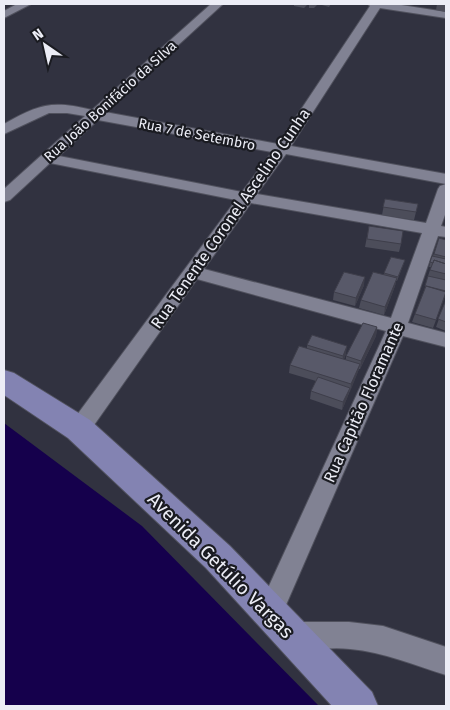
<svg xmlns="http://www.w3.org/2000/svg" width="450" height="710" font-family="'Fira Sans',sans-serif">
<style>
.water{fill:#15004c}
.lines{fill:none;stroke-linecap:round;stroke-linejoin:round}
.street-casing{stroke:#50515d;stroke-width:2}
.secondary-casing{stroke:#50515d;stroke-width:2}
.street{fill:#818293;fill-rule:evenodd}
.secondary{fill:#8383b2;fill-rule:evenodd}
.wall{fill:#4c4d5a}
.shaded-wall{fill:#3e3e4a}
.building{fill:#585969;stroke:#3e3e4a}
.labels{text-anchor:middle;stroke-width:4.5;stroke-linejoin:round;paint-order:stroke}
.far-street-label{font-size:14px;fill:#ecedf6;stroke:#1a1b21}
.street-label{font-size:16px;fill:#ecedf6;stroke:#1a1b21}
.near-street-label{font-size:19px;fill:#ecedf6;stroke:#1a1b21}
</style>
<rect width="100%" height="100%" fill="#313240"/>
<path class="water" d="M4 423 142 526 319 706H4Z"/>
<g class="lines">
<g class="street-casing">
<path id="street" d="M17 4H31L4 18V11Z
M211 4H223L105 112 278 144 370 6 368 4H395L446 12V18L380 8 291 146 446 174V184L286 154 257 194 426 223 438 189 440 186 446 184V212L441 226 446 227V237L438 236 408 323 446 333V347L403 336 279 621 270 625 261 621 257 612 386 331 197 279 87 435 79 438 71 435 68 429 71 423 236 200 50 163 10 200 4 202V189L85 116 67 113H49L4 134V124C39 104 52 100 92 110ZM98 120 272 152 242 192 59 156ZM251 203 422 233 391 318 204 269Z
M291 622H349L383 626 446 647V675C414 665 384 652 350 649 328 646 303 653 281 645L278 635 281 625Z"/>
</g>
<g class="secondary-casing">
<path id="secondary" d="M4 370 14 373 90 420 230 546 372 692 378 706H332L206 568 68 438 4 395Z"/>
</g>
<use href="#street" class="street"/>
<use href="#secondary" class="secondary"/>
</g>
<path class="wall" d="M294 4H308L304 8 294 6Z
M309 4H318L314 8H309Z
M322 4H331L329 7 322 5Z
M437 4H446V12L436 10Z
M385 199 418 204 414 220 382 215Z
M369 226 401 244 399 252 365 247Z
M439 238 446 240V296H445L433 328 412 322 415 314 424 291 428 276 431 267H429L432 256H433Z
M391 257 405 260 397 281H396L395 286 384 315 359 308 361 300 384 274Z
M364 285 355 306 333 300 334 292Z
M446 300V331L436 327Z
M377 327 376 336 360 369H359L342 410 310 399 311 391 316 381 289 373 290 365 307 348V345L346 354 344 359 346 360V356Z"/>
<path class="shaded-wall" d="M365 277 364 285 355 306 356 298Z
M397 278 395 286 384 315 385 307Z
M377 327 376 336 360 369 361 361Z
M347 346 346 354 342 364 343 356Z
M360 364 358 372 350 392 351 384Z
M350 388 348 396 342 410 343 402Z"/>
<path class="building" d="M385 199 418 204 416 212 383 207Z
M369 226 403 231 401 244 367 239Z
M439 238 446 240V257L434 254Z
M432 256 446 259V264L434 260 433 263 430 262Z
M391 257 405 260 398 277 384 273Z
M434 260 446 264V274L430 270Z
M344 272 365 277 356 298 334 292Z
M373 272 397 278 385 307 361 300Z
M428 276 446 280V291L426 286H425Z
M426 286 446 292 436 320 415 314Z
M446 300V322L438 319Z
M363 323 377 327 361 361 346 356Z
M312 335 347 346 343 356 307 345Z
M299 346 360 364 351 384 290 365Z
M318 377 350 388 343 402 311 391Z"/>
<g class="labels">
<g class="far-street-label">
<text transform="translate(110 101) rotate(-42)" y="5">Rua João Bonifácio da Silva</text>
<text transform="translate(197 134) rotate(11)" y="5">Rua 7 de Setembro</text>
</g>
<g class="street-label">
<text transform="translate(230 218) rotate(-55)" y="6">Rua Tenente Coronel Ascelino Cunha</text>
<text transform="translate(363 402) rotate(-66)" y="6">Rua Capitão Floramante</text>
</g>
<g class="near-street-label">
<text transform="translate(221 565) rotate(45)" y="7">Avenida Getúlio Vargas</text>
</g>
</g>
<rect width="450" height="710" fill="none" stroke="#ecedf6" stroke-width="10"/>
<g transform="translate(45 45) rotate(326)" stroke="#1a1b21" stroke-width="4" paint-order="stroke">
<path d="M0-4L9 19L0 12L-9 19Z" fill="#ecedf6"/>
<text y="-8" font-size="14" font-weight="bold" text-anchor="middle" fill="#ecedf6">N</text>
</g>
</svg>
